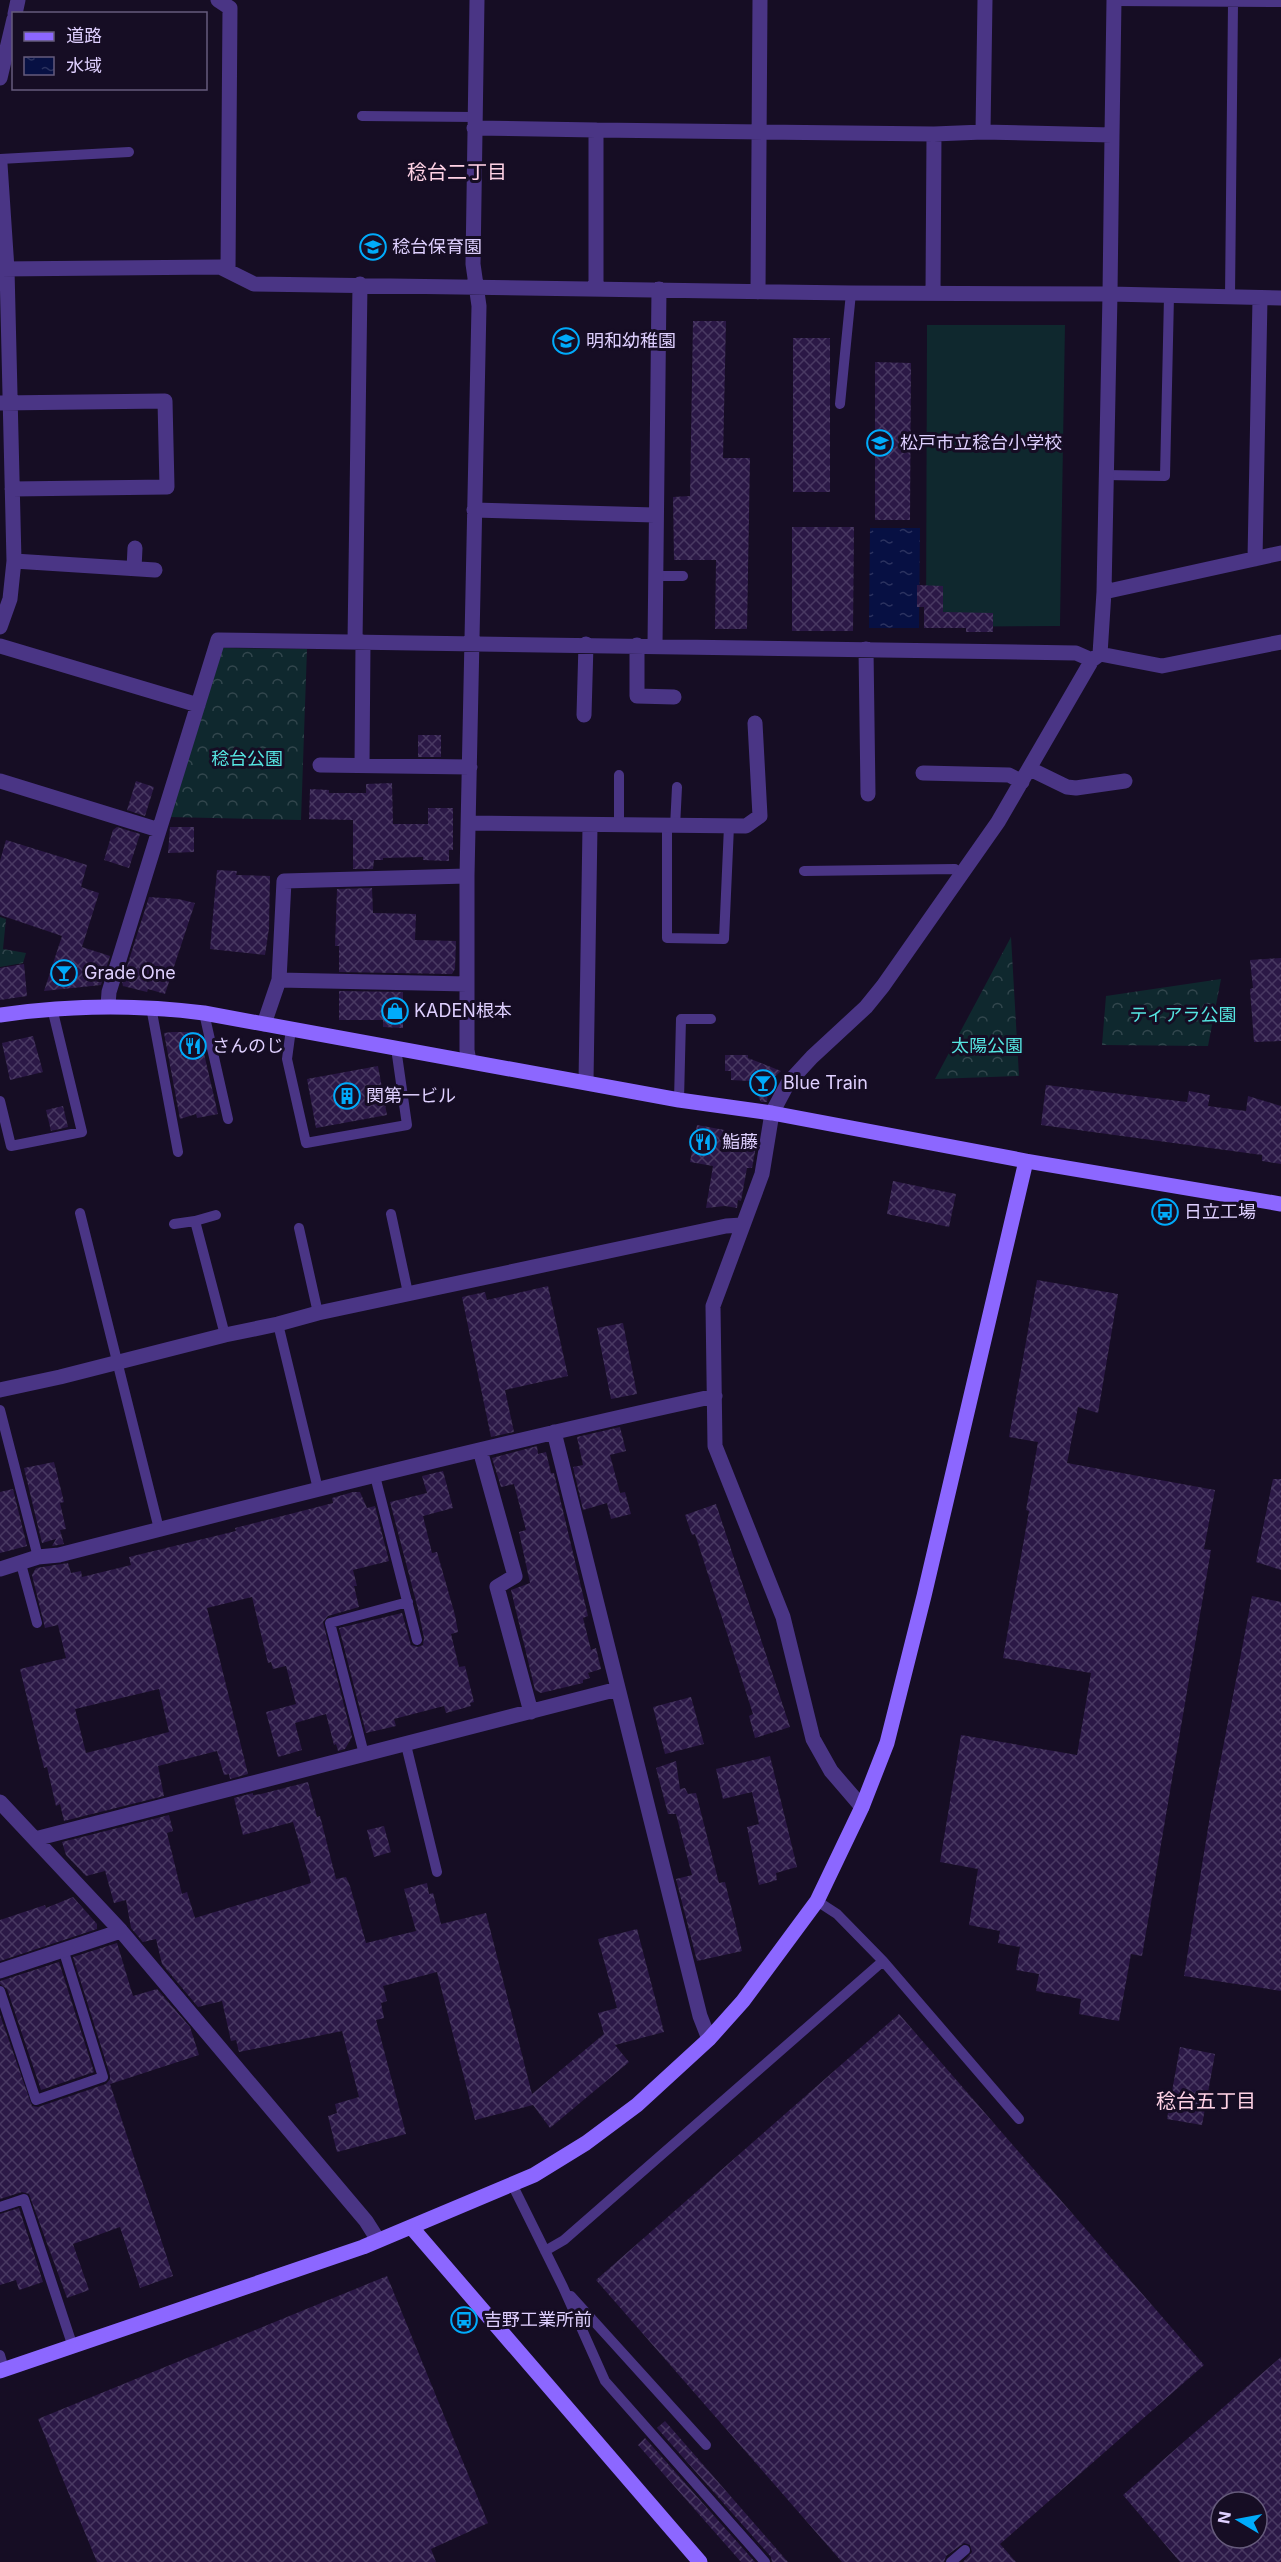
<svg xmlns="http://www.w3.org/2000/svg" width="1281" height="2562" font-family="Inter,'Noto Sans JP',sans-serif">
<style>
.forest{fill:url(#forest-crowns)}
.pitch{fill:#0f282e}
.water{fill:url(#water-ripples)}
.building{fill:url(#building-cross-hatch);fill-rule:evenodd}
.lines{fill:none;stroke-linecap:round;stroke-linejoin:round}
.lane{stroke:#4a3585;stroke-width:10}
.street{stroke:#4a3585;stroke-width:15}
.secondary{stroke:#8c67ff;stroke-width:15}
.labels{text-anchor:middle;stroke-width:6;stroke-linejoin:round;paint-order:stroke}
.poi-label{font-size:18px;fill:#dfd0ff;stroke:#160d24;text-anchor:start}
.park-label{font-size:18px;fill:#55e5e1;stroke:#160d24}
.neighbourhood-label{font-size:20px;fill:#ffd2e5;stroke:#160d24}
</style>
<defs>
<pattern id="forest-crowns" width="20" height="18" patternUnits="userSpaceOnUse" patternTransform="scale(1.5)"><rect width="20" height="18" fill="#0f282e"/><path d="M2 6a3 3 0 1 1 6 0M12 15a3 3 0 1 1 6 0" fill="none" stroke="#32464d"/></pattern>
<pattern id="water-ripples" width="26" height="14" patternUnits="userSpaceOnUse" patternTransform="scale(1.5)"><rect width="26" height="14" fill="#071043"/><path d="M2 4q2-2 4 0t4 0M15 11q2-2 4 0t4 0" fill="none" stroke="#2b325f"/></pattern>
<pattern id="building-cross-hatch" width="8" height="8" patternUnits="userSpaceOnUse" patternTransform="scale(1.5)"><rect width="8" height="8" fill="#2b1846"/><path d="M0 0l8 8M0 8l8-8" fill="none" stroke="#493962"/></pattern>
</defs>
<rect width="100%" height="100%" fill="#160d24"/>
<path class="forest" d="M222 648 307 649 301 820 169 817Z
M0 917 6 919 3 949 26 953 23 963 0 967Z
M1011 937 1019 1076 935 1079Z
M1221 979 1208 1046 1102 1045 1106 996Z"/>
<path class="pitch" d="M927 325H1065L1060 626 926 627Z"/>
<path class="water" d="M870 528H920L919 628H869Z"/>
<path class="building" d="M693 321H726L723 458H750L747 629H715L716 560H674L673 497 690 496Z
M793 338H830V492H793Z
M875 362 911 363 910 520H875Z
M792 527H854L853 631H792Z
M917 585 943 586V612L993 613V632H966V628H924V607H917Z
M418 735H441V757H418Z
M136 781 154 787 145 816 127 810Z
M392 783 393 824H428V808H453V850H449V861L423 860V857L383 858V860H374L373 869H353V820L309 819 310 789 329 790V793H366V784Z
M117 827 140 834 129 868 104 860 113 830Z
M170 827H194V852L168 853Z
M6 840 87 865 81 887 99 893 82 947 110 956 101 985 44 991 62 936 0 915V861Z
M217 870 237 871 236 875 270 876 269 928 265 955 210 949Z
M372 888 373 913 416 914 415 940 456 941 455 969 452 974 339 972V946H335L337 889Z
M149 897 178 899 195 903 165 994 148 989 147 992 123 986 122 982Z
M1281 958V1041L1254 1042 1250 989 1253 988 1250 960Z
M24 964 27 996 0 1000V968Z
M339 991 403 992V1028L383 1027V1020H339Z
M172 1032H199L218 1114 197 1118 196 1114 180 1119 164 1033Z
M33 1036 43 1072 10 1080 2 1043Z
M725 1055H748V1058L781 1071 769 1082 767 1102H761L750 1081 731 1080V1071H725Z
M378 1066 387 1115 316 1128 307 1079Z
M1046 1085 1187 1102 1189 1091 1210 1095 1208 1106 1246 1111 1248 1096 1281 1106V1164L1262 1161V1155L1041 1125Z
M63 1106 68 1127 51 1131 46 1110Z
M697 1125 758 1136 752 1168H747L741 1201 738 1200 737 1208 725 1206 706 1208 713 1166 690 1162Z
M893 1181 956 1194 949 1227 887 1214Z
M1037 1280 1118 1294 1098 1413 1078 1407 1067 1463 1215 1490 1204 1549 1211 1550 1142 1956 1131 1954 1119 2021 1079 2014 1081 1999 1036 1991 1039 1974 1016 1970 1020 1947 998 1943 1000 1931 969 1925 978 1869 940 1862 961 1735 1077 1755 1091 1673 1003 1658 1029 1511 1026 1510 1038 1442 1009 1437Z
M548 1286 568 1376 505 1390 514 1432 491 1437 462 1297 485 1292 487 1300Z
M623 1323 637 1394 611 1399 597 1328Z
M620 1427 626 1451 610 1455 620 1493 625 1492 631 1514 611 1519 607 1503 583 1510 573 1467 583 1465 577 1437Z
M537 1446 538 1454 546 1452 551 1473H554L588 1616 583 1618 591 1650 596 1648 601 1669 588 1673 590 1678 583 1680V1683L541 1693 535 1690 511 1590 530 1583 519 1532 526 1530 514 1484 501 1487 492 1458Z
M54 1462 64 1502 60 1503 66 1529 60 1530 64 1544 52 1546 56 1539 42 1543 24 1468Z
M443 1471 453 1508 423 1516 432 1553 437 1552 455 1615 458 1632 451 1634 459 1667 465 1666 474 1702 470 1703 471 1706 446 1713 444 1706 394 1719 396 1726 366 1733 339 1628 402 1613 411 1645 418 1647 423 1645 424 1638 418 1609 390 1502 427 1493 422 1476Z
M1273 1479H1281V1570L1256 1562Z
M13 1489 27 1546 0 1553V1492Z
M353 1492H360L367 1508 375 1506 389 1561 353 1570 357 1586H354L359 1607 328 1616 323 1622 352 1737 345 1749 338 1751 336 1744 334 1745 326 1714 295 1723 302 1750 278 1757 266 1712 296 1704 286 1666 273 1669 271 1662 268 1663 252 1597 207 1608 248 1774 230 1779 229 1774 224 1775 217 1751 158 1766 164 1796 64 1821 60 1804 56 1806 47 1767 44 1768 20 1669 66 1658 58 1625 45 1628 32 1575 36 1568 68 1563 71 1573 81 1571 82 1577 131 1565 129 1557 236 1531 235 1528 333 1503 332 1498ZM159 1689 169 1732 86 1753 75 1709Z
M716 1504 790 1727 755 1738 749 1716 753 1714 695 1534 692 1535 685 1515Z
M1252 1596 1281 1602V1991L1184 1976 1210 1816Z
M691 1697 704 1744 665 1754 653 1707Z
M770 1756 797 1867 776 1873 777 1880 759 1885 747 1827 759 1824 752 1792 723 1799 716 1769Z
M676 1761 680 1789 685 1788 688 1794 696 1793 719 1883 725 1882 742 1951 697 1961 676 1879 692 1875 676 1814H668L656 1768Z
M308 1782 317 1817 320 1816 336 1879 346 1877 350 1886 366 1943 416 1931 404 1889 427 1883 429 1894 433 1893 441 1924 486 1913 532 2094 604 2034 598 2013 617 2008 598 1939 637 1929 664 2032 615 2045 629 2062 550 2128 533 2105 475 2120 437 1972 383 1986 387 2001 381 2003 384 2018 376 2020 406 2134 337 2152 328 2116 337 2113 335 2104 359 2097 342 2031 239 2052 236 2040 231 2041 222 2001 198 2007 162 1964 156 1939 143 1942 131 1928 126 1900 114 1903 105 1871 86 1876 66 1855 62 1842 169 1815 173 1831 167 1833 182 1894 187 1892 195 1918 311 1883 293 1822 243 1835 234 1798 253 1793V1795L261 1794Z
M384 1826 391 1852 374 1857 367 1830Z
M73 1897 97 1924V1929L0 1961V1920L45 1905 46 1908Z
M117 1943 133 1996 157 1989 190 2027 199 2055 110 2084 173 2276 140 2288 120 2227 73 2244 89 2290 67 2298 29 2194 22 2192 0 2199V2015L32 2106 38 2107 106 2084 110 2079V2075L73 1957Z
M59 1962 94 2072 41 2090 7 1989 0 1984V1981Z
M899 2014 1204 2365 1000 2544 1016 2562H963L972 2552 970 2545 964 2543 946 2556 944 2562H842L596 2280Z
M1180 2047 1215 2054 1202 2125 1167 2119Z
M19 2208 43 2282 19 2290 16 2280 0 2285V2214Z
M387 2276 488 2523 431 2549 436 2562H97L38 2419Z
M1281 2357V2562H1180L1123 2495ZM1221 2502H1257V2538H1221Z
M665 2421 788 2562H772L771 2557 657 2428Z
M645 2438 755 2562H741L638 2445Z"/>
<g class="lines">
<path class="lane" d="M1114 1 1281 2
M362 116 474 117
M0 159 129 152
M1230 297 1233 3
M840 404 851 293
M1105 475 1165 476 1169 296
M654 576H683
M619 826V775
M667 826V938L724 939 729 826
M675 827 677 787
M804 871 955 869 962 875
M151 1007 178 1152
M204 1013 228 1119
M291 1029 287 1059 306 1143 407 1125 396 1048
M679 1100 681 1019H711
M0 1101 11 1146 82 1132 52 1008
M80 1213 159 1529
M391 1214 408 1293
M216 1215 195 1221 225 1335
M174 1224 195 1221
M299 1228 318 1313
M278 1324 318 1489
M0 1410 38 1557
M375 1476 417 1640
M21 1564 37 1623
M406 1745 437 1872
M364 1754 330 1623 408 1602
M883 1961 1019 2119
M0 1991 36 2100 103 2077 63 1949
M512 2184 563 2287 605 2381 765 2562
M0 2207 24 2199 73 2347
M545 2251 564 2240 883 1961 837 1914 817 1901
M571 2296 706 2445
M0 2355 4 2369
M951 2562 965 2550"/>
<path class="street" d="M218 0 230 8 228 270
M15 14 18 0
M0 78 14 19
M474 128 596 130
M983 132 985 0
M1112 135 1114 0
M0 164 7 269 14 561 10 599 0 627
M0 269 220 267 254 284 851 293 1110 294 1104 592 1100 654 1092 660 998 822 883 986 866 1007 812 1057 788 1083 772 1113 762 1174 713 1306 715 1446 783 1617 813 1739 831 1771 862 1807
M596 288V130L934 134 983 132 1112 135 1110 294 1281 298
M758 292 760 0
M933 293 934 134
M0 403 165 401 167 487 12 489
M474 510 655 515
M1255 559 1260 298
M14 561 155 570
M134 569 135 548
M1104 592 1281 553
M355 642 360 284
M637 645V696L674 697
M655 645 659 289
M0 646 198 705
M866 649 868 794
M1100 654 1162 666 1281 642
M584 715 586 644
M320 765 470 767
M362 766 363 642
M1030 769 1067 787 1076 788 1125 781
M923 773 1009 775 1022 782
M0 781 159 830
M469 823 746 826 760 816 755 723
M279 980 467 984
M108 1005 109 992 218 640 1076 653 1092 660
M264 1024 279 980 284 881 467 876
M469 1061 467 1050V876L479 306 473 264 477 0
M586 1082 590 826
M0 1390 60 1377 225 1335 278 1324 318 1313 726 1226 742 1225
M554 1432 700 2016 709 2039
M480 1450 515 1576 497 1587 531 1712
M0 1569 38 1557 59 1555C277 1499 495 1444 715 1396
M0 1802 121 1931 366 2221 378 2240
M35 1839 618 1689
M0 1971 121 1931"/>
<path class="secondary" d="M0 1015C69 1005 135 1004 204 1013L679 1100 772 1113 1026 1161 1281 1204
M412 2228 700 2562
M0 2371 363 2247 534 2175 586 2143 637 2105 709 2039 743 2001 817 1901 862 1807 887 1743 924 1596 1026 1161"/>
</g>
<defs>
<g id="school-ring" transform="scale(1.35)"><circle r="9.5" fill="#160d24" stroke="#00abfb" stroke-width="1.5"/><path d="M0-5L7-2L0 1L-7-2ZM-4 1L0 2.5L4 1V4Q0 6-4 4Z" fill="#00abfb"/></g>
<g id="bar-ring" transform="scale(1.35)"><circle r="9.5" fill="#160d24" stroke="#00abfb" stroke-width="1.5"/><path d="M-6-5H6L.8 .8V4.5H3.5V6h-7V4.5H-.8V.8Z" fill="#00abfb"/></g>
<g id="shop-ring" transform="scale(1.35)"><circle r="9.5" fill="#160d24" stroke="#00abfb" stroke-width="1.5"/><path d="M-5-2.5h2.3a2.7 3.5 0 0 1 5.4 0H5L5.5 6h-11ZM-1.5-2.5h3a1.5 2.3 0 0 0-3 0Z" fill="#00abfb"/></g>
<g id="restaurant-ring" transform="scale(1.35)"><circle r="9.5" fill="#160d24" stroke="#00abfb" stroke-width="1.5"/><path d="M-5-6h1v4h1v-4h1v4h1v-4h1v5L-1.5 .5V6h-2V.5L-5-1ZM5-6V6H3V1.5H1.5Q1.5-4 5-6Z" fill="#00abfb"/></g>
<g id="building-ring" transform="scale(1.35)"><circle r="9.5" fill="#160d24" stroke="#00abfb" stroke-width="1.5"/><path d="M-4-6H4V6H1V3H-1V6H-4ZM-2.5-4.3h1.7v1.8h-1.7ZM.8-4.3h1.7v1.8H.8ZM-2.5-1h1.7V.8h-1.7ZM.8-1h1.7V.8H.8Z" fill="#00abfb"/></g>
<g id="bus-ring" transform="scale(1.35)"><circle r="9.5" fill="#160d24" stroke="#00abfb" stroke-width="1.5"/><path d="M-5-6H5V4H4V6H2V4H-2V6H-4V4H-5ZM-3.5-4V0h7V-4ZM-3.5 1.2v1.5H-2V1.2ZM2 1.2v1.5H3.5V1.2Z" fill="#00abfb"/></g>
</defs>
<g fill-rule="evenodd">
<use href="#school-ring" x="373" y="247"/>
<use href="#school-ring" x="566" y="341"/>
<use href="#school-ring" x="880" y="443"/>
<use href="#bar-ring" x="64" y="973"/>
<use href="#shop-ring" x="395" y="1011"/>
<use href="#restaurant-ring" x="193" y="1046"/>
<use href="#bar-ring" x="763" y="1083"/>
<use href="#building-ring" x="347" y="1096"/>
<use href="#restaurant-ring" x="703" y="1142"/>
<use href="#bus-ring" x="1165" y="1212"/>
<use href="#bus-ring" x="464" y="2320"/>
</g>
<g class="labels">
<g class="poi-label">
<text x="392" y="253">稔台保育園</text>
<text x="586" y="347">明和幼稚園</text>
<text x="900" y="449">松戸市立稔台小学校</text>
<text x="84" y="979">Grade One</text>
<text x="414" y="1017">KADEN根本</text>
<text x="212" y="1052">さんのじ</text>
<text x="783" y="1089">Blue Train</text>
<text x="366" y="1102">関第一ビル</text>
<text x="722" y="1148">鮨藤</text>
<text x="1184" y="1218">日立工場</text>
<text x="484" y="2326">吉野工業所前</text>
</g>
<g class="park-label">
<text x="247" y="765">稔台公園</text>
<text x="1183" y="1021">ティアラ公園</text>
<text x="987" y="1052">太陽公園</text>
</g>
<g class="neighbourhood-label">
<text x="457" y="179">稔台二丁目</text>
<text x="1206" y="2108">稔台五丁目</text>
</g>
</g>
<rect x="12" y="12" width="195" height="78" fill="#160d24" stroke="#665b7c" stroke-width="1.5"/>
<rect x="24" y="32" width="30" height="9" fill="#8c67ff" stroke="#665b7c" stroke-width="1.5"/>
<text x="66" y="42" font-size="18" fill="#dfd0ff">道路</text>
<rect x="24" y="57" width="30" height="18" fill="url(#water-ripples)" stroke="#665b7c" stroke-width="1.5"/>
<text x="66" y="72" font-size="18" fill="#dfd0ff">水域</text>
<g transform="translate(1239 2520) rotate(280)"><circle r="28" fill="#160d24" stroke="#665b7c" stroke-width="1.5"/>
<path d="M0-4.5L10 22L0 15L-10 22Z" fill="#00abfb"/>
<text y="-9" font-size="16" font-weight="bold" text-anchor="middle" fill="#dfd0ff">N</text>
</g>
</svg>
